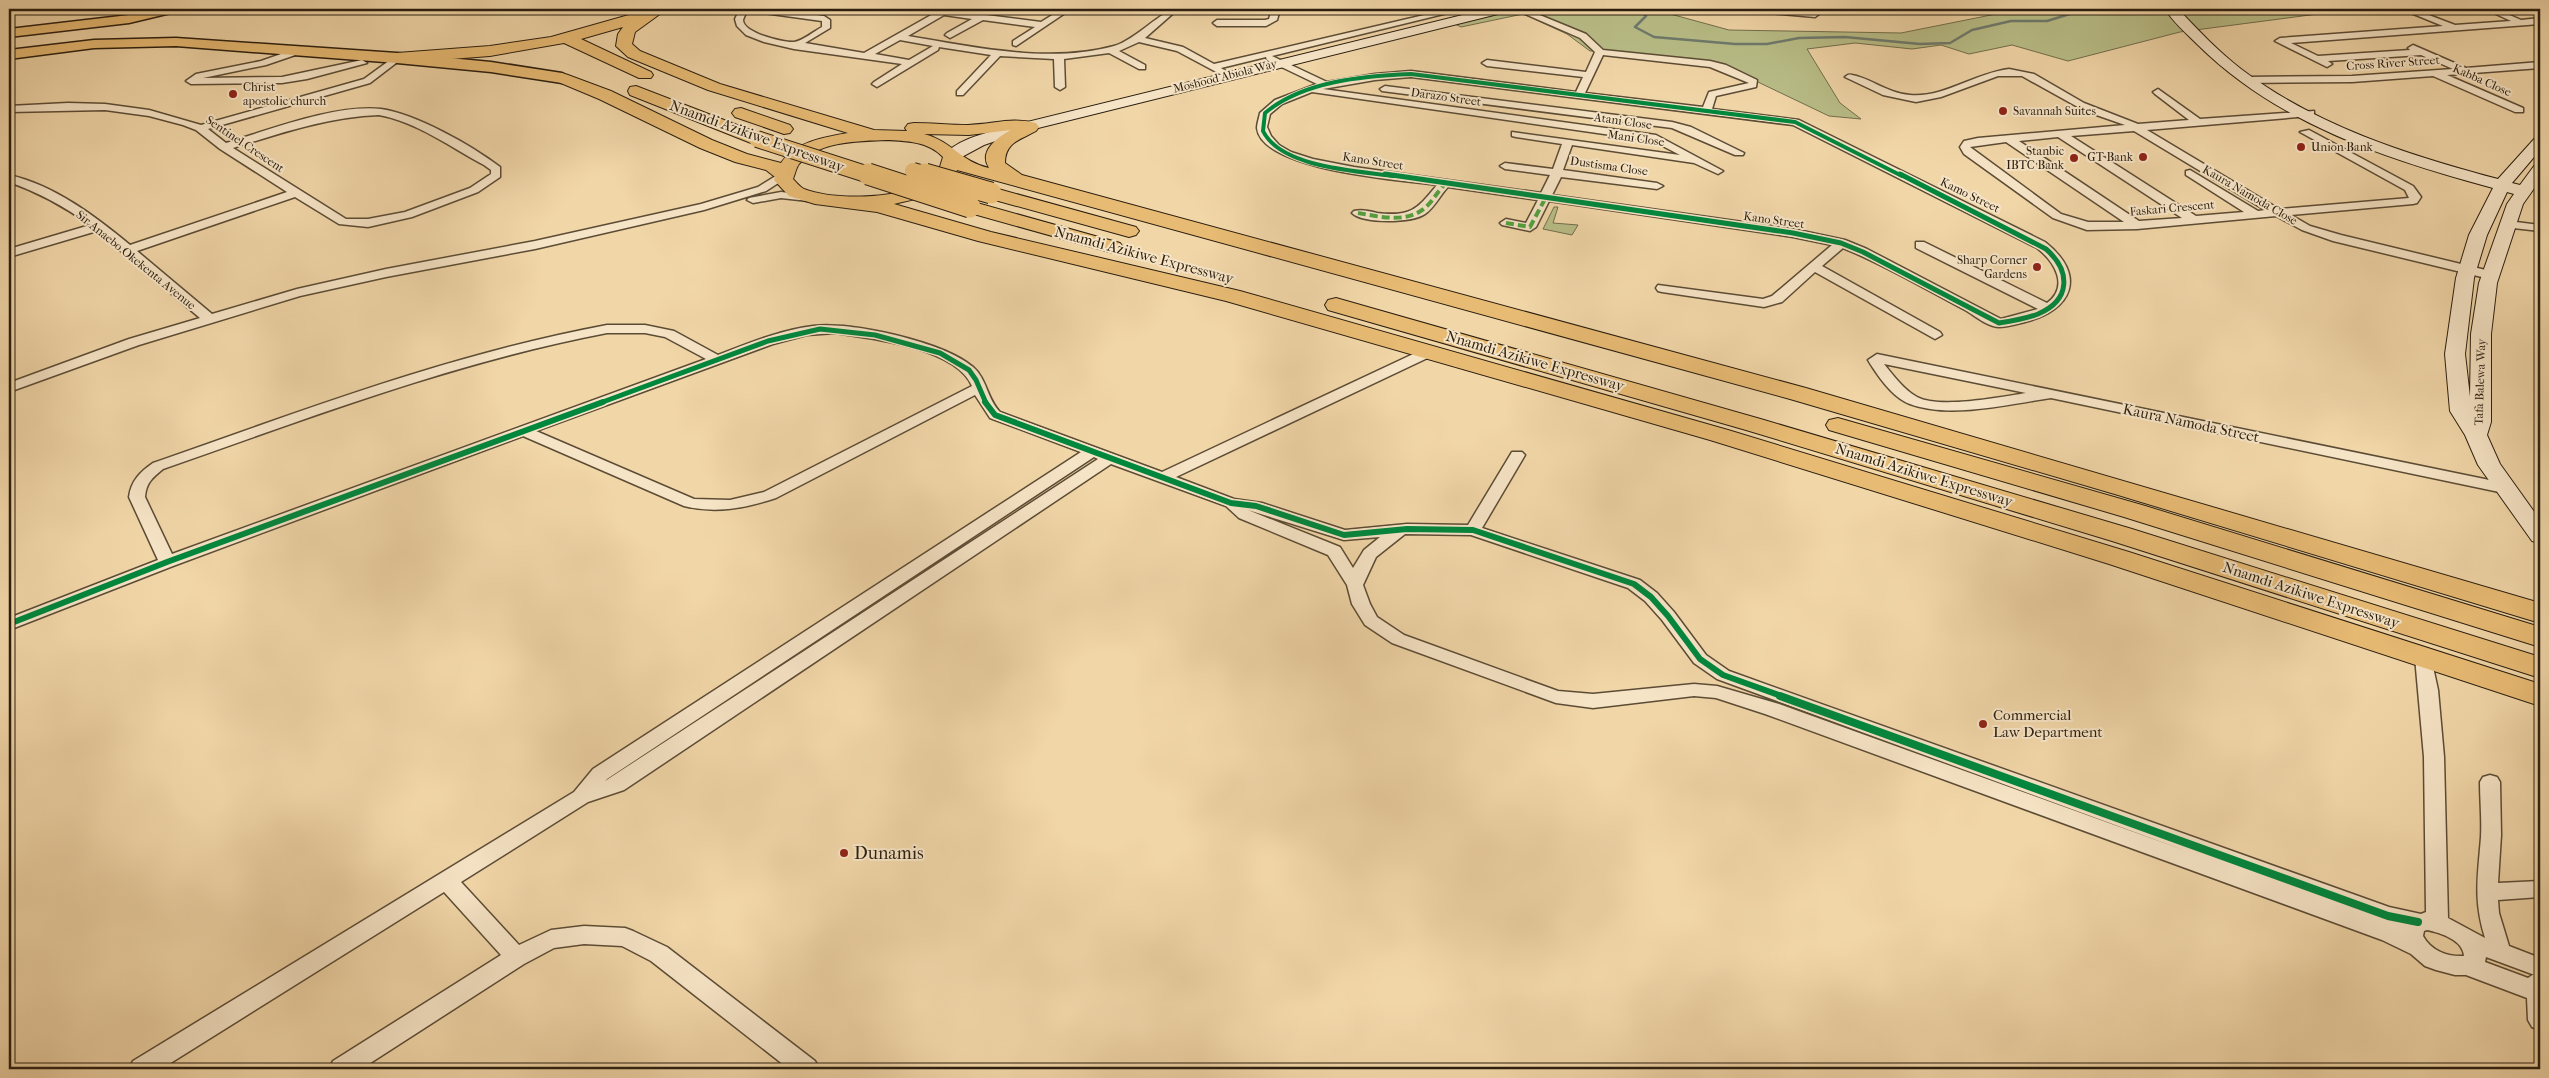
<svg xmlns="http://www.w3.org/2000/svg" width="2549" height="1078" font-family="'IM FELL French Canon',serif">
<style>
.green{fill:#b9be88;stroke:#726e4c}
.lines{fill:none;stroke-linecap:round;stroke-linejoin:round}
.stream{stroke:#6e7b6e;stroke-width:2.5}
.street-casing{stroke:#5c4c35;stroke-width:3}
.secondary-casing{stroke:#2a1e0f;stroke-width:2}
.primary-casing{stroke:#2a1e0f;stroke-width:3}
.highway-casing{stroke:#2a1e0f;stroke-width:2}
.street{fill:#f6e4c6;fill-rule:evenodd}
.secondary{fill:#f6e4c6;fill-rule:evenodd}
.primary{fill:#e8bb74;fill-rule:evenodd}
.highway{fill:#e8bb74;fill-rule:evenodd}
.highway-bridge-far1-casing{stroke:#2a1e0f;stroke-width:18;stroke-linecap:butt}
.highway-bridge-casing{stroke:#2a1e0f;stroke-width:23;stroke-linecap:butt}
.highway-bridge-far1{stroke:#e8bb74;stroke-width:16}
.highway-bridge{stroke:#e8bb74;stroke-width:21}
.quiet{stroke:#51a23f;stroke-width:4;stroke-dasharray:8 4;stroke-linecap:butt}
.cycleway-far3-casing{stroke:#f6e4c6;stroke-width:5.5}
.cycleway-far2-casing{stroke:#f6e4c6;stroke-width:8}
.cycleway-far1-casing{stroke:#f6e4c6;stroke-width:9}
.cycleway-casing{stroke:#f6e4c6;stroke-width:11}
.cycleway-far3{stroke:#00873e;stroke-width:4}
.cycleway-far2{stroke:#00873e;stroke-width:5}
.cycleway-far1{stroke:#00873e;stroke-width:6}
.cycleway{stroke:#00873e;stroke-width:8}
.poi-dot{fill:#8f2418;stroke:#f6e4c6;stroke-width:2}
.labels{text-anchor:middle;stroke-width:4;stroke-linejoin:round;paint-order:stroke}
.far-street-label{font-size:12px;fill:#2a1e0f;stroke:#f6e4c6}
.far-poi-label{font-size:12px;fill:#2a1e0f;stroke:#f6e4c6;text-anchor:start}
.street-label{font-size:15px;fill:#2a1e0f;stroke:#f6e4c6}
.poi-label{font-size:15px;fill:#2a1e0f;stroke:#f6e4c6;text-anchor:start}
.near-poi-label{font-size:18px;fill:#2a1e0f;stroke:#f6e4c6;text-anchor:start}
</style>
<rect width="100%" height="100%" fill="#f1d6a8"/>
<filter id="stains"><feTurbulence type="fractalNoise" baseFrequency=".004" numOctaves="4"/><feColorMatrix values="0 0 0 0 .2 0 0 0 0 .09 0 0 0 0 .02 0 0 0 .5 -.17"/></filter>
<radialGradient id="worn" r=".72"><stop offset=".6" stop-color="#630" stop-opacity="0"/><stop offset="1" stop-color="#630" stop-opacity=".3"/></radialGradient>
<path class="green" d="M1520 9H1652L1729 30 1901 33 2021 9H2356L2180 32 2068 61 2012 45 1969 54 1941 45 1912 49 1855 43 1807 49 1840 103 1861 119 1829 116 1716 62 1608 51H1590L1567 34 1523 14 1461 27 1453 23Z
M1554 207H1558L1553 223 1578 225 1572 235 1543 229Z"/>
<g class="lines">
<path class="stream" d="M1638 9 1646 16 1635 27 1654 37 1735 44H1767L1799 38 1845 37 1920 44 1950 43 1972 30 2011 21H2047L2086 9"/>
<g class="street-casing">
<path id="street" d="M740 9H748C747 12 744 16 743 20 743 33 784 43 794 42 803 41 814 31 822 27V21L757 12 753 9H774L824 16 830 20V28L805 43 864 53 933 14 938 9 1041 22 1062 9H1071L1016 46 1013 45V41L1035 27 983 20 950 38 945 35 947 33 972 19 944 15 908 36C974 47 1049 64 1114 46 1136 40 1162 9 1178 9L1145 38 1183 47 1214 64 1450 9H1464L1272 56 1327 82 1375 74 1411 71 1576 92 1583 77 1487 66 1482 63 1487 60 1586 72 1595 52 1580 38 1514 9H1525L1586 34 1603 50 1710 61 1726 65 1757 80 1756 87 1716 96 1712 109 1799 120 2045 242C2087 275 2073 310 2025 322 2017 324 2007 327 1999 327 1988 327 1974 315 1965 310 1925 289 1885 265 1843 248L1822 266 1940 332 1942 335 1935 339 1815 272 1782 302 1764 307 1662 292 1658 291 1656 288 1658 285 1763 299 1772 296 1832 245 1793 237 1549 201 1536 227 1530 231 1502 225 1500 223 1506 219 1526 223 1538 200 1448 187C1440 195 1435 207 1425 214 1412 223 1363 224 1352 213L1354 211C1361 209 1370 211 1377 213 1412 217 1417 209 1437 185 1403 180 1262 171 1257 128 1257 124 1259 118 1260 113L1275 100 1317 84 1267 60 1266 57 1221 68 1227 72 1222 75 1177 51 1139 42 1119 51 1145 65V69H1139L1109 53 1064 59 1065 87 1060 90 1055 87 1054 59 1000 56 963 95H957V91L991 55 939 47 938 50 877 87 872 84 874 82 902 64 794 49 764 42 746 35 737 26 735 19ZM900 40 933 46 909 60 875 54ZM1603 55 1710 67 1749 83 1709 92 1703 107 1585 93ZM1411 77 1793 125 2037 248C2054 261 2070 286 2047 303L1924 242H1916V248L2038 309 2001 319 1867 249 1845 240 1793 229 1552 195 1561 177 1657 189 1663 186 1657 183 1563 170 1572 145 1694 163 1718 174 1723 171 1656 135 1323 89 1375 80ZM1312 92 1653 141 1680 155 1512 132V136L1516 137 1562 144 1553 169 1505 163 1500 166 1505 169 1550 175 1541 193 1354 167 1313 159 1291 152 1279 145 1271 136 1267 127 1270 114 1282 104Z
M1272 9H1280L1277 20 1266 26H1217L1213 23 1217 20H1265L1269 19Z
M1754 9C1769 9 1808 6 1819 14L1815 17 1758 12Z
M2413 9 2455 25 2511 21 2485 9H2496L2521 20 2540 18V24L2291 43 2318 56 2410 50 2408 48 2413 45 2466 68 2540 62V68L2447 75 2523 108V112H2515L2433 76 2352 82 2246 83 2241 80 2246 77 2352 76 2453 69 2421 55 2328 61 2332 64 2327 67 2275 41 2280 38 2443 26 2411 13 2410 11Z
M301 47 306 50 304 52 266 65 203 78 282 77 362 60 367 63 307 79 282 83 191 84 186 81 196 74 261 61Z
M397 55 400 56V60L370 83 208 129 226 143C269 130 336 104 381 109 416 114 471 145 500 167V177L478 192 412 217 368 227 339 224 295 197 137 251 212 314 297 289 386 269 535 241 701 204 758 187 779 174H787L789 176 766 191 704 210 535 249 386 277 300 296 139 345 9 392V383L129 339 200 318 97 231 9 257V249L90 225C65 207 38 192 9 182V175C54 185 95 216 130 245L287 192 220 149 196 130 183 125 149 116 105 110 9 112V106L68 103 105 104 149 110 201 125 364 79ZM379 115C417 122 450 147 484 165L491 170V174L470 188 405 212 368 219H346L233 148C281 133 328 117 379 115Z
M2009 69 2034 74 2084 103 2138 124 2189 120 2155 94 2153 92 2158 89 2200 119 2314 111V115L2310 116 2147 130 2279 209 2409 198 2405 190 2300 132 2309 130 2413 186 2421 197 2417 203 2413 204 2291 215 2310 226 2341 235 2494 272 2496 275 2490 279 2333 241 2302 230 2276 216 2137 229 2087 230 2053 218 1964 154 1960 147 1964 141 1978 138 2125 125 2085 111 2022 76H1998L1941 97 1916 102 1883 95 1845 77C1848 75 1848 74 1852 75 1870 78 1887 93 1910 95 1944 98 1975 73 2009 69ZM2134 131 2265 210 2258 211 2190 170 2186 171V175L2244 212 2196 216 2071 136ZM2058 137 2182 218 2139 221 2019 141ZM2006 142 2124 222H2088L2061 214 1970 147Z
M1385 86 1672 122 1691 127 1744 153 1743 155H1735L1672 128 1382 91 1380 89Z
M781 192 808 195 814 198 808 201 781 198 753 203 747 200 749 198Z
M2508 221 2540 225V231L2504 227 2502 225Z
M607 325H645L674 331 718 355C749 343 780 330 813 326 851 321 944 342 973 367 987 379 987 399 1000 412L1162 472 1426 348H1436L1438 351 1436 354 1176 477 1234 499 1262 503 1345 530 1407 524 1468 525 1512 452H1522L1525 455 1482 528 1640 580 1657 593 1674 612 1706 655 1729 671 2389 907 2421 914 2426 912 2424 757 2415 657 2418 653 2424 651 2430 653 2438 690 2444 757 2448 918 2485 938C2473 899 2478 876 2481 837 2482 819 2480 800 2480 782L2483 777 2490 775 2497 777 2500 782 2501 835 2498 883 2540 881V897L2498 900 2499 913 2509 946 2540 958V1030L2532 1027 2528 1020 2527 998 2466 975H2455L2436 970 2425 966 2411 954 2382 940 1765 714 1716 698 1694 696 1593 708 1556 703 1392 643 1365 625 1352 604 1347 585 1328 555 1239 518 1226 506 1111 464 624 790 588 802 461 882 519 945 551 930 584 926 625 928 633 931 667 947 815 1061 819 1069H789L651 961 622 946 584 944 554 948 524 964 361 1069H329L333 1061 501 955 444 892 161 1069H129L133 1061 574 792 593 769 1081 452 990 418 975 395 776 498C745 508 716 514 684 506L523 436 173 566 9 630V618L158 560 129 497C131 481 140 472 153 463 302 411 451 354 607 325ZM607 333H645L665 337 706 359 172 554 145 497C146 483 152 478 163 469 309 418 455 362 607 333ZM835 333C871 338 956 348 972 386L764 492 730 500 694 499 536 431 773 344 807 335ZM1094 457 1098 459 605 781 607 779ZM1248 510 1344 540 1380 537 1364 550 1353 568 1340 547ZM1405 534 1471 535 1628 588 1645 601 1662 620 1694 663 1717 679 2189 852 1779 704 1717 686 1694 684 1593 694 1558 691 1404 635 1377 617 1370 604 1363 585 1376 557ZM2427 930C2441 933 2463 940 2464 956 2448 957 2431 951 2423 936L2424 931ZM2486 957 2532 974H2534L2528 978 2485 962Z
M1877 354 2504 483 2512 488 2504 493 2051 398C2009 404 1950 419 1910 404 1893 398 1877 375 1868 360ZM1884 364 2026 393C2002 397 1939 409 1917 397 1904 390 1893 375 1884 364Z"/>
</g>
<g class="secondary-casing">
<path id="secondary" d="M1487 9H1508L1506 12 1022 132 984 145 958 159H946L944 156C957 138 991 132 1011 126Z
M2165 9H2178C2198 30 2218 51 2241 69 2316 126 2408 155 2498 179L2535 138 2540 136V150L2512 183 2520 185 2534 166 2540 164V180L2523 204 2497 283 2491 334V422L2487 435 2500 464 2540 520V543L2532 541 2478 465 2465 435 2450 411 2445 354 2456 278 2469 235 2493 188C2386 159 2278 124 2198 45 2187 34 2173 22 2165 9ZM2507 192 2514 194 2507 204 2479 283 2471 334 2470 397 2465 354 2474 278 2487 235Z"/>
</g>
<g class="primary-casing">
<path id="primary" d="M154 9H177L175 12 129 23 9 37V29L129 15Z
M176 38 397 53 491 62 562 73 570 78 562 83 491 72 397 63 176 46 94 48 9 59V50L94 40Z"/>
</g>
<g class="highway-casing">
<path id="highway" d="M650 9H663L664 11 635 32 632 44 640 51 720 84 874 130 907 131 905 128 908 124 914 123C932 123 950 125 968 125 995 124 1011 117 1036 123L1039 127 1036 131C1020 140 1005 142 1005 163L1022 175 1806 388 2540 603V623L2118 495 1790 399 957 170C950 194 915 199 894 204L991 232 1240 291 1728 430 2129 552 2540 684V706L2109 564 1710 440 1226 301 978 241 877 212 815 204 789 196 774 180 775 177 766 170 735 162 700 148 599 99 556 81 554 78 562 73 568 75 611 91 712 140 747 154 781 163C794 142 825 137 848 133L708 90 628 57 616 46 618 34 623 27 581 39 651 72 653 75 651 78H639L564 43 490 56 397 63 389 58 397 53 490 46 551 37ZM1011 130C998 137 978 151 989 168 961 162 952 141 924 134L969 135ZM886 140C906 141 928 141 943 157L938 173C931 178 925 183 918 186 891 199 832 200 804 189 800 187 796 182 793 179 795 174 796 168 799 164 818 141 860 141 886 140Z
M636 86 763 135 766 139 763 143H751L630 95 628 91 630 87Z
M741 108 790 125 793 129 790 133 784 134 735 117 732 113 735 109Z
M991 187 1136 227 1139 231 1136 235 1129 237 984 197 981 193 984 189Z
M970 201 1120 243 1123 247 1120 251 1113 253 963 211 960 207 963 203Z
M1336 298 1764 420 2132 529 2540 657V678L2112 541 1746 430 1328 310 1325 305 1328 300Z
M1838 418 2142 505 2540 627V647L2124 517 1829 430 1826 425 1829 420Z"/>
</g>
<use href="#street" class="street"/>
<use href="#secondary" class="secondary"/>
<use href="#primary" class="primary"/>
<use href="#highway" class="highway"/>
<g class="highway-bridge-far1-casing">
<path id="highway-bridge-far1" d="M757 139 872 176
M913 171 930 176"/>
</g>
<g class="highway-bridge-casing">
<path id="highway-bridge" d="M868 174 970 207
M925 174 991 193"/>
</g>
<use href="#highway-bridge-far1" class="highway-bridge-far1"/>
<use href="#highway-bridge" class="highway-bridge"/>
<path class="quiet" d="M1358 213C1381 217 1409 224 1427 206 1434 199 1438 191 1445 184
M1506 223 1530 227 1545 199"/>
<g class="cycleway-far3-casing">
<path id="cycleway-far3" d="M1394 176C1358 171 1281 168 1263 131L1265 113C1303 81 1363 76 1411 74L1795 122 1902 176"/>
</g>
<g class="cycleway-far2-casing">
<path id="cycleway-far2" d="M1385 174 1793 233 1841 243 1863 252 1999 323C2012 321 2025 319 2038 314 2071 300 2071 271 2046 249L1900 174
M600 403 768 341 820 329 875 335 940 353 969 370 976 380 986 403"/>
</g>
<g class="cycleway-far1-casing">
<path id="cycleway-far1" d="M985 402 995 415 1231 503 1256 506 1344 535 1407 529 1473 530 1634 584 1651 597 1668 616 1700 659 1723 675 1784 697
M9 624 167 562 603 402"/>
</g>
<g class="cycleway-casing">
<path id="cycleway" d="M1780 696 2388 916 2418 922"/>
</g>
<use href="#cycleway-far3" class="cycleway-far3"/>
<use href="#cycleway-far2" class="cycleway-far2"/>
<use href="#cycleway-far1" class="cycleway-far1"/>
<use href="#cycleway" class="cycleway"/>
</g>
<g class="poi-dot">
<circle cx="233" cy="94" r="5"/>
<circle cx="2003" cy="111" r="5"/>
<circle cx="2301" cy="147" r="5"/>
<circle cx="2143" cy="157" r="5"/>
<circle cx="2074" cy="158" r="5"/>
<circle cx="2037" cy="267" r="5"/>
<circle cx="1983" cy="724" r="5"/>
<circle cx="844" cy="853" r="5"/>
</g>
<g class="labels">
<g class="far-street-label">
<text transform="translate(2393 63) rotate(-4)" y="4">Cross River Street</text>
<text transform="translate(1225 76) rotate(-14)" y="4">Moshood Abiola Way</text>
<text transform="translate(2482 80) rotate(24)" y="4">Kabba Close</text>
<text transform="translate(1446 97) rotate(8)" y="4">Darazo Street</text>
<text transform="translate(1623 121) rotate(8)" y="4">Atani Close</text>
<text transform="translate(1636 138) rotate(8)" y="4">Mani Close</text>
<text transform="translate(245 144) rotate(34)" y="4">Sentinel Crescent</text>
<text transform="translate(1373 161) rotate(9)" y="4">Kano Street</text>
<text transform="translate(1609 166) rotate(8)" y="4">Dustisma Close</text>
<text transform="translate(1970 195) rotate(26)" y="4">Kamo Street</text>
<text transform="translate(2250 195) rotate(30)" y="4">Kaura Namoda Close</text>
<text transform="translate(2172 208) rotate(-5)" y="4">Faskari Crescent</text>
<text transform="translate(1774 220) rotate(8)" y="4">Kano Street</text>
<text transform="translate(136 260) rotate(39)" y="4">Sir Anaebo Okekenta Avenue</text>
<text transform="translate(2480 382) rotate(-88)" y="4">Tafa Balewa Way</text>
</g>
<g class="far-poi-label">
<text x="243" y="91">Christ<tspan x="243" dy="14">apostolic church</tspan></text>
<text x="2013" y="115">Savannah Suites</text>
<text x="2311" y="151">Union Bank</text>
<text x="2064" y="155" text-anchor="end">Stanbic<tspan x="2064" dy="14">IBTC Bank</tspan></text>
<text x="2133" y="161" text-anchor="end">GT Bank</text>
<text x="2027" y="264" text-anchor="end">Sharp Corner<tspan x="2027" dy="14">Gardens</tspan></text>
</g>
<g class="street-label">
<text transform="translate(757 136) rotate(20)" y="5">Nnamdi Azikiwe Expressway</text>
<text transform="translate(1144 255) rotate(15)" y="5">Nnamdi Azikiwe Expressway</text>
<text transform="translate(1535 361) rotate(16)" y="5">Nnamdi Azikiwe Expressway</text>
<text transform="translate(2191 423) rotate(12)" y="5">Kaura Namoda Street</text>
<text transform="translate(1924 475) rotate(17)" y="5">Nnamdi Azikiwe Expressway</text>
<text transform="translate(2311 595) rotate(18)" y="5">Nnamdi Azikiwe Expressway</text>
</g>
<g class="poi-label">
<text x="1993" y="720">Commercial<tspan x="1993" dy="17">Law Department</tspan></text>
</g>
<g class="near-poi-label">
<text x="854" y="859">Dunamis</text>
</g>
</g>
<rect width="2549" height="1078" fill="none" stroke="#f1d6a8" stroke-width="30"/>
<rect x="10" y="10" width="2529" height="1058" fill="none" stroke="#2a1e0f" stroke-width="2.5"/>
<rect x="15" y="15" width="2519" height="1048" fill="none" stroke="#2a1e0f"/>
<rect width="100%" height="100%" filter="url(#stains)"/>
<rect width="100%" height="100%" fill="url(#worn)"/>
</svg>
